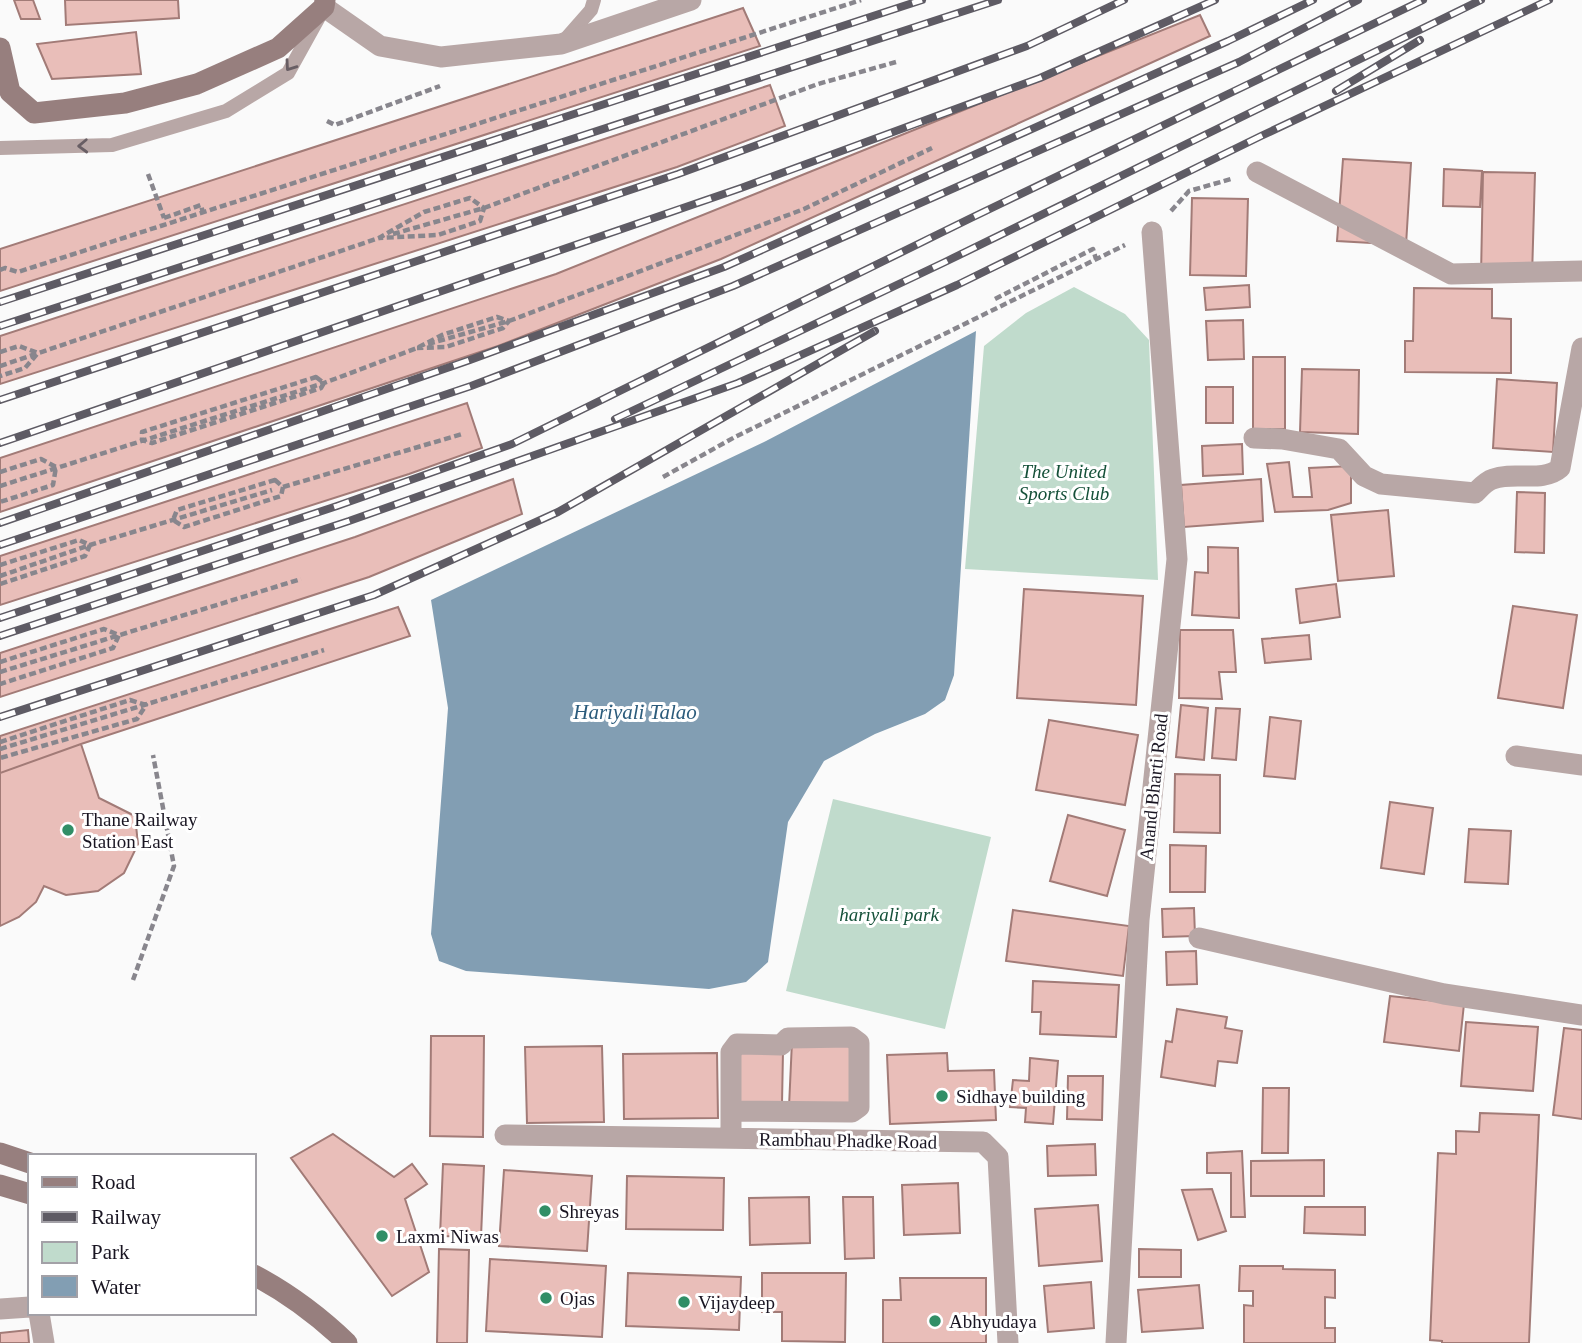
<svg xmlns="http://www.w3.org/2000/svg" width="1582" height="1343" font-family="'Times New Roman',serif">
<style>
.green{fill:#c0dbcc}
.water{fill:#829eb3}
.building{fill:#e9beb9;stroke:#a27b77;stroke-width:2}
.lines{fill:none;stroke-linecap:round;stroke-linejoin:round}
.path{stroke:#88868d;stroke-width:4.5;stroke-dasharray:7 3.5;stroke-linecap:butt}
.lane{stroke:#b8a7a6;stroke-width:14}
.street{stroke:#b8a7a6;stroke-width:21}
.secondary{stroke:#977f7e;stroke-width:21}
.rail-casing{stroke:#5e5b64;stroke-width:8}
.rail{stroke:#fff;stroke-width:5;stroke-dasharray:16;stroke-linecap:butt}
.oneway{stroke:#685e64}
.poi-dot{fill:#318e66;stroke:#fff;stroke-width:2.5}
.labels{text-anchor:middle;stroke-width:6;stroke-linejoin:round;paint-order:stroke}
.park-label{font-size:19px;font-style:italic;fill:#145038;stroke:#fff}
.street-label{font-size:19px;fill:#191522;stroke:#fff}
.poi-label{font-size:19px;fill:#191522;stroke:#fff;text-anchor:start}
.water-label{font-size:21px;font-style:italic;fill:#2c5c7c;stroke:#fff}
</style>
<rect width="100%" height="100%" fill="#fafafa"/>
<path class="green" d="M1074 287 1125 314 1149 340 1158 580 965 569 984 346 1026 313Z
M833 799 991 837 945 1029 786 991Z"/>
<path class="water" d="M976 331 954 675 945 700 925 714 875 734 824 761 788 822 768 962 746 982 709 989 466 971 439 961 431 934 448 708 431 600 766 441Z"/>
<path class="building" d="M14 0H33L40 19H21Z
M65 0H178L179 18 66 25Z
M743 8 760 46 0 291V249Z
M1200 15 1210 36 721 259 498 346 0 512V458L556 274Z
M136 32 141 74 52 79 37 44Z
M770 85 785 126 677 167 0 384V336Z
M1343 159 1411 163 1406 245 1337 241Z
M1444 169 1482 171 1480 207 1443 206Z
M1483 172 1535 173 1532 277 1481 276Z
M1192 198 1248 199 1246 276 1190 275Z
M1249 285 1250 307 1206 310 1204 288Z
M1414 288 1492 289V318L1511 319V373L1405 372V341H1413Z
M1243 320 1244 359 1208 360 1206 321Z
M1253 357H1285V429H1253Z
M1302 369 1359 370 1358 434 1300 432Z
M1497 379 1557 383 1553 452 1493 448Z
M1206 387H1233V423H1206Z
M467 403 482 448 409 474 0 605V556Z
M1242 444 1243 474 1203 476 1202 446Z
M1289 462 1293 497H1312L1309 468 1351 466V503L1328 510 1275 512 1267 464Z
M513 479 522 514 369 577 0 697V653L355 537Z
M1261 479 1263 521 1184 527 1181 485Z
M1517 492 1545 493 1544 553 1515 552Z
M1388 510 1394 576 1338 581 1331 515Z
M1208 547 1238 548 1239 618 1192 615 1195 572 1208 573Z
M1336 584 1340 617 1300 623 1296 589Z
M1024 589 1143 596 1136 705 1017 698Z
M1513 606 1577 615 1563 708 1498 698Z
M398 607 410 636 81 744 0 773V736Z
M1180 630H1233L1236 672H1219L1222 699 1179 698Z
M1309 635 1311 659 1265 663 1262 639Z
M1181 705 1208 708 1204 760 1176 757Z
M1216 708 1240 709 1236 760 1212 758Z
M1270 717 1301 721 1295 779 1264 776Z
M1049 720 1138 735 1125 805 1036 790Z
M81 744 99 798 135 816 138 844 124 873 98 891 66 895 44 886 36 902 19 917 0 926V773Z
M1175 774 1220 775V833L1174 832Z
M1390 802 1433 808 1424 874 1381 868Z
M1068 815 1125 830 1107 896 1050 881Z
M1469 829 1511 831 1508 884 1465 882Z
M1170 845 1206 846 1205 892H1170Z
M1194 908 1195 936 1163 937 1162 909Z
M1013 910 1129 926 1123 976 1006 961Z
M1196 951 1197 984 1167 985 1166 952Z
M1033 981 1119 985 1116 1037 1040 1034 1041 1012H1032Z
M1390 996 1464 1004 1459 1051 1384 1042Z
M1177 1009 1227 1017 1225 1028 1242 1031 1237 1063 1218 1061 1215 1086 1161 1077 1166 1041 1172 1042Z
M1466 1022 1538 1027 1533 1091 1461 1086Z
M1564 1028 1582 1030V1119L1553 1115Z
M431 1036H484L483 1137 430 1136Z
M792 1041 854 1043V1108L789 1107Z
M602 1046 604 1122 527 1123 525 1047Z
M738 1051H783L782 1104H737Z
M717 1053 718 1118 624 1119 623 1054Z
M947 1053 948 1071 994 1070 996 1120 890 1124 887 1055Z
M1030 1058 1058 1061 1053 1124 1025 1122 1026 1108 1010 1107 1013 1080 1029 1081Z
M1068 1076H1103L1102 1120 1067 1119Z
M1263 1088H1289L1288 1153H1262Z
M1480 1113 1539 1115 1529 1343H1442V1341L1430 1340 1438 1153 1456 1154V1131L1479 1132Z
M333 1134 394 1177 412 1164 427 1184 405 1199 429 1272 392 1296 291 1158Z
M1095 1144 1096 1175 1048 1176 1047 1146Z
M1242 1151 1245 1217H1231V1173H1207V1153Z
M1324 1160V1196H1251V1161Z
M443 1164 484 1166 481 1237 440 1236Z
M504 1170 592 1176 587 1251 499 1246Z
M627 1176 724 1178 723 1230 626 1229Z
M958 1183 960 1233 904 1235 902 1185Z
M1212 1189 1226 1231 1198 1240 1182 1190Z
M809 1197 810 1243 750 1245 749 1198Z
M843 1197H873L874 1258 845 1259Z
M1098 1205 1102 1261 1039 1266 1035 1209Z
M1305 1207H1365V1235L1304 1233Z
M439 1249 469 1250 467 1343H437Z
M1139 1249 1181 1250V1277H1139Z
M490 1259 606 1266 602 1337 486 1331Z
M1240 1266H1283V1269L1335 1270V1298L1325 1297V1328H1335V1343H1244V1305L1253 1306V1291H1239Z
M628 1273 741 1277 739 1330 626 1326Z
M762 1273H846L845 1342 782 1341V1312H762Z
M900 1278H986V1343H883V1300H901Z
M1091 1282 1094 1328 1048 1332 1044 1286Z
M1199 1285 1203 1328 1142 1332 1138 1290Z
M28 1330 29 1343H0V1333Z"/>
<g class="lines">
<path class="path" d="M327 121 335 125 440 86
M148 174 164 218
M1171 211 1189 191 1231 179
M164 218 201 205 203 213
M393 234 484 208 818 84 896 62
M0 270 5 268 18 272 861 0
M995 299 1093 249 1096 259
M428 344 509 321 804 209 932 148
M0 352 19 346 38 353 25 368 0 376
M0 366 379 238 424 212 470 198 484 208 480 221 438 235 379 238
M316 377 324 383 321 388 152 443 142 440V432Z
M0 472 41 459 56 467 53 485 0 502
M663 477 735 437 1125 245
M275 480 283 487 281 496 184 527 173 520 177 510Z
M0 486 324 383 417 348 442 335 497 317 509 321 503 328 446 347 417 348
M283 487 462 434
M0 565 79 540 90 545 85 556 0 584
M0 576 90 545 272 490
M0 662 104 629 119 635 113 648 0 684
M0 672 301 579
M0 742 130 700 146 705 137 719 0 758
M0 749 324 650
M133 980 174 866 153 755"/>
<path class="lane" d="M562 43 591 10 594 0
M0 148 112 145 226 111 288 73 319 17"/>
<path class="street" d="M324 7 380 46 441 57 561 44 691 0
M1257 172 1451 274 1582 271
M1254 438 1282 439 1339 449 1364 476 1381 484 1475 493C1480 488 1486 481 1493 479 1514 471 1543 483 1560 468L1582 348
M1516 756 1582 765
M1199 938 1444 994 1582 1015
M731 1111 852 1112 859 1107V1043L851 1037 788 1038 781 1045 737 1044 731 1052V1138
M505 1135 983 1142 998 1157 1008 1343
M0 1309 30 1307
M39 1313 44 1343
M1116 1343 1139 920 1177 559 1152 232"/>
<path class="secondary" d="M0 48 10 92 34 113 125 103 197 84 278 48 324 7 325 0
M0 1153 30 1163
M0 1185 30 1194
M254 1275C288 1293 319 1316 347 1343"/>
<g class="rail-casing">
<path id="rail" d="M1336 91 1420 40
M0 302 922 0
M0 326 998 0
M0 400 678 174 1027 46 1124 0
M615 419 945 262 1481 0
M0 443 741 188 1040 78 1215 0
M0 523 470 360 724 267 1228 41 1313 0
M0 545 471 386 733 286 1239 62 1358 0
M0 618 337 506 512 444 971 218 1423 0
M0 636 349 521 738 383 957 285 1261 136 1549 0
M0 717 374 595 558 512 875 331"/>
</g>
<use href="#rail" class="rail"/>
</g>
<defs><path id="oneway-chevron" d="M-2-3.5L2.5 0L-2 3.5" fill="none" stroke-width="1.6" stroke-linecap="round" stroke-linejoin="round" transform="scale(1.75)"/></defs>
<g class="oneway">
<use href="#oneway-chevron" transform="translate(290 66) rotate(125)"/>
<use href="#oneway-chevron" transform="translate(83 146) rotate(178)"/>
</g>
<g class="poi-dot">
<circle cx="68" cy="830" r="7"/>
<circle cx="942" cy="1096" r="7"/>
<circle cx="545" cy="1211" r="7"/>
<circle cx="382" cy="1236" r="7"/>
<circle cx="546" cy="1298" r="7"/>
<circle cx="684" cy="1302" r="7"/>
<circle cx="935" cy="1321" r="7"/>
</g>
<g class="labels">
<g class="park-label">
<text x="1064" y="478">The United<tspan x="1064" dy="22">Sports Club</tspan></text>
<text x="889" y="921">hariyali park</text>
</g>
<g class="street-label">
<text transform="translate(1153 787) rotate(-84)" y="7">Anand Bharti Road</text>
<text transform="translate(848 1140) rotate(1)" y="7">Rambhau Phadke Road</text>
</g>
<g class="poi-label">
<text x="82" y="826">Thane Railway<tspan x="82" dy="22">Station East</tspan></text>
<text x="956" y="1103">Sidhaye building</text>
<text x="559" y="1218">Shreyas</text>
<text x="396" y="1243">Laxmi Niwas</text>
<text x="560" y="1305">Ojas</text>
<text x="698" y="1309">Vijaydeep</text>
<text x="949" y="1328">Abhyudaya</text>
</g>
<g class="water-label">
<text x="635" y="719">Hariyali Talao</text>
</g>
</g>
<rect x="28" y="1154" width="228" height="161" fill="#ffffff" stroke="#a3a1a7" stroke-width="2"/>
<rect x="42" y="1177" width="35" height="10" fill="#977f7e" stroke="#a3a1a7" stroke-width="2"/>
<text x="91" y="1189" font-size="21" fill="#191522">Road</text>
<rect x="42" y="1212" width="35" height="10" fill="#5e5b64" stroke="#a3a1a7" stroke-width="2"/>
<text x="91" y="1224" font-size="21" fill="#191522">Railway</text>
<rect x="42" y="1242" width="35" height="21" fill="#c0dbcc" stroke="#a3a1a7" stroke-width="2"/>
<text x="91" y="1259" font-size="21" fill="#191522">Park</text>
<rect x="42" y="1276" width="35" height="21" fill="#829eb3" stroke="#a3a1a7" stroke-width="2"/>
<text x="91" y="1294" font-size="21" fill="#191522">Water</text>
</svg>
